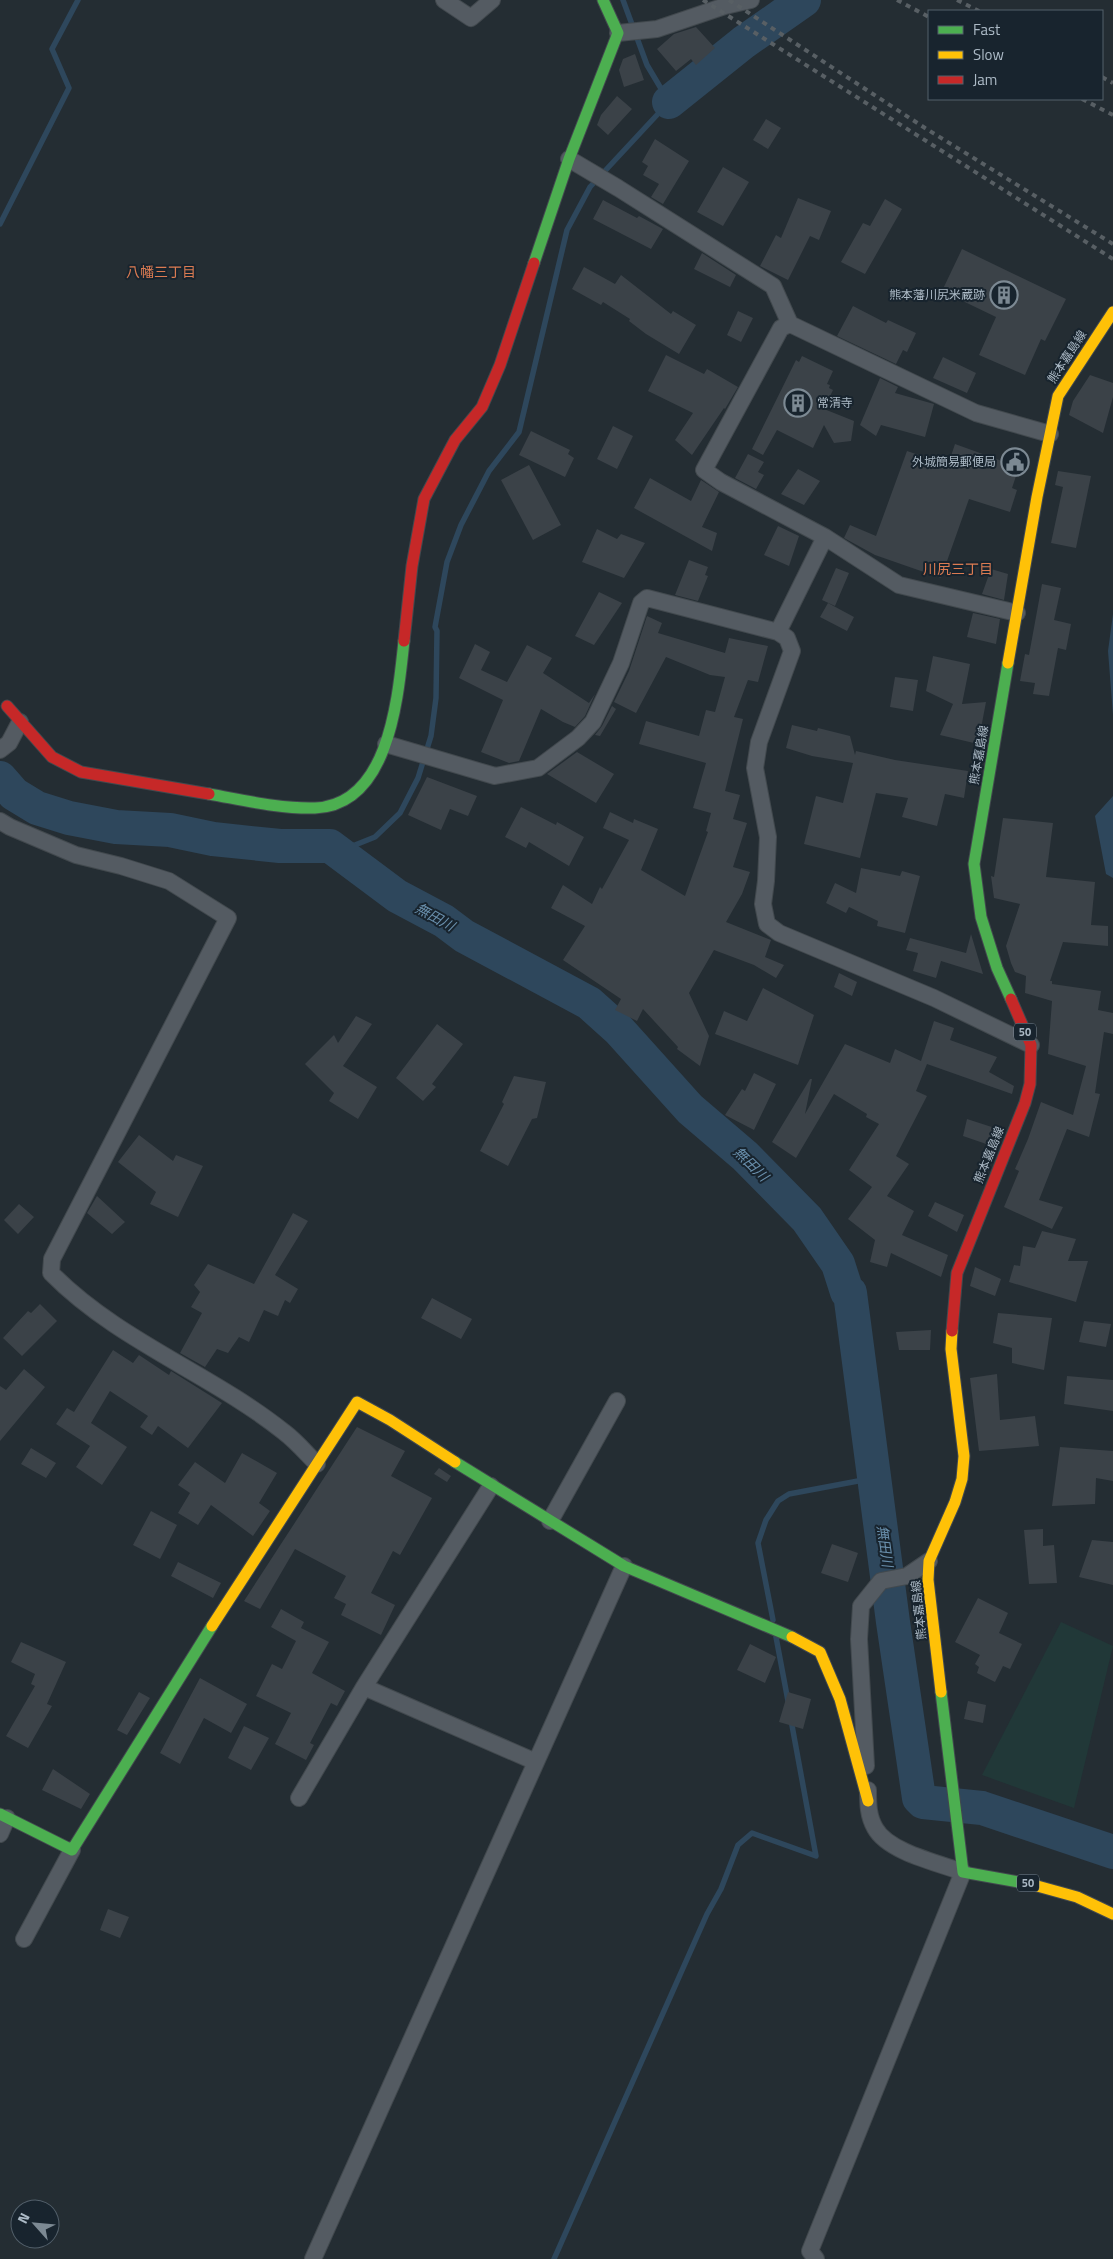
<svg xmlns="http://www.w3.org/2000/svg" width="1113" height="2259" font-family="'Titillium Web','Noto Sans JP',sans-serif">
<style>
.green{fill:#213838}
.water{fill:#2e475c}
.lines{fill:none;stroke-linecap:round;stroke-linejoin:round}
.stream{stroke:#2e475c;stroke-width:5.5}
.river{stroke:#2e475c;stroke-width:34}
.building{fill:#3b4248}
.street-casing{stroke:#42494e;stroke-width:18}
.fast-casing{stroke:#42494e;stroke-width:13}
.slow-casing{stroke:#42494e;stroke-width:13}
.jam-casing{stroke:#42494e;stroke-width:13}
.street{stroke:#545b62;stroke-width:16}
.fast{stroke:#4caf50;stroke-width:11}
.slow{stroke:#ffc107;stroke-width:11}
.jam{stroke:#c62828;stroke-width:11}
.rail{stroke:#585f64;stroke-width:4;stroke-dasharray:5 5;stroke-linecap:butt}
.labels{text-anchor:middle;stroke-width:4;stroke-linejoin:round;paint-order:stroke}
.shield{fill:#18242e;stroke:#808d98;stroke-width:1}
.shield-label{font-size:11px;font-weight:bold;fill:#acbac6}
.poi-label{font-size:12px;fill:#acbac6;stroke:#18242e;text-anchor:end}
.street-label{font-size:12px;fill:#acbac6;stroke:#18242e}
.neighbourhood-label{font-size:14px;fill:#db7b52;stroke:#18242e}
.water-label{font-size:14px;font-style:italic;fill:#6a90ad;stroke:#18242e}
</style>
<rect width="100%" height="100%" fill="#242d33"/>
<path class="green" d="M1061 1622 1113 1646 1074 1808 982 1775Z"/>
<path class="water" d="M1113 614V715L1108 651Z
M1113 796V878L1106 874 1095 816Z"/>
<g class="lines">
<path class="stream" d="M0 224 69 88 52 49 78 0
M330 846 355 845 375 837 400 813 418 778 431 736 436 698 437 631 435 627 447 562 461 525 489 471 519 432 567 230 590 187 669 102 647 65 623 0
M773 1620 758 1543 766 1520 778 1501 789 1494 874 1478
M776 1637 788 1701
M554 2259 707 1914 721 1889 738 1845 752 1833 816 1856 791 1720"/>
<path class="river" d="M669 102 744 42 804 0
M0 778 14 794 37 808 69 818 116 827 170 830 213 839 280 846H330L397 896 444 921 464 936 589 1003 618 1029 690 1109 745 1156 807 1219 838 1264 847 1292 850 1293 893 1622 919 1798 923 1802 982 1808 1113 1852"/>
</g>
<path class="building" d="M696 27 715 48 696 65 691 59 676 71 657 49 674 34Z
M635 54 644 80 624 87 619 70 623 59Z
M617 96 632 109 608 135 597 125 601 115Z
M766 119 781 128 768 149 753 140Z
M655 139 689 161 663 204 651 197 659 184 643 175 648 166 642 162Z
M723 167 749 182 723 226 697 212Z
M798 198 831 211 819 240 810 236 788 280 760 266 776 235 781 238Z
M885 199 902 209 865 274 841 262 863 223 870 226Z
M603 200 637 218 639 216 663 229 651 249 593 219Z
M962 249 1066 299 1045 341 1041 339 1025 375 979 355 996 317 942 291Z
M702 253 736 275 730 287 694 269Z
M584 267 615 284 621 275 671 314 673 311 696 325 679 354 646 334 629 321 630 319 603 302 601 305 572 289Z
M853 306 886 323 888 320 916 333 907 352 903 350 896 364 837 336Z
M738 311 753 318 741 342 727 335Z
M666 355 704 374 707 369 738 387 725 409 724 408 692 455 675 440 693 413 648 391Z
M802 356 833 371 827 384 830 385 829 388 833 390 824 409 854 421 851 441 834 443 824 425 813 448 777 430 763 455 752 449 796 360 799 362Z
M943 357 976 373 967 393 933 378Z
M1090 375 1113 383V397L1103 433 1069 415 1073 401Z
M880 378 898 387 895 393 934 404 925 437 881 425 876 436 860 425Z
M613 426 633 436 617 469 597 459Z
M531 431 570 450 568 454 574 458 565 477 519 455Z
M955 444 1019 467 1012 488 1017 490 1010 512 969 499 941 578 875 555 844 538 850 525 876 536 907 451 948 465Z
M748 454 764 462 758 472 764 475 756 489 735 478Z
M529 465 561 525 533 540 501 480Z
M798 469 820 481 804 505 781 494Z
M1058 471 1091 476 1076 548 1051 543 1063 487 1055 485Z
M650 478 691 501 701 480 719 492 702 527 717 533 712 551 634 508Z
M778 526 799 536 789 566 764 555Z
M597 529 617 539 621 534 645 543 624 578 582 562Z
M689 560 708 567 705 575 708 576 698 601 675 595Z
M836 568 849 573 835 606 822 600Z
M991 569 1008 574 1004 600 982 594Z
M1042 584 1061 588 1054 620 1071 624 1066 650 1058 648 1049 696 1033 694 1035 683 1020 681 1025 654 1029 655Z
M599 592 622 603 594 645 575 636Z
M828 603 854 617 847 631 820 617Z
M973 613 1000 619 996 644 967 637Z
M647 616 662 623 658 633 725 653 729 638 768 646 758 682 748 680 734 717 743 719 725 791 740 795 733 819 747 823 733 867 750 872 742 894 726 922 771 940 765 957 784 965 776 978 754 965 714 950 689 993 709 1036 700 1066 677 1049 678 1047 643 1009 637 1021 615 1010 621 999 563 960 585 926 551 908 563 885 592 904 600 887 602 889 629 840 603 828 610 812 633 823 634 819 658 829 641 870 685 896 708 832 706 831 711 813 693 808 706 763 639 744 646 721 699 736 706 710 715 712 725 677 710 675 666 657 636 713 614 702 629 671Z
M475 644 490 652 481 670 507 682 527 645 552 658 543 673 589 703 595 694 585 716 575 727 563 722 541 709 519 761 509 763 481 752 503 700 459 678Z
M933 656 970 664 962 704 986 702 978 744 940 735 953 704 926 691Z
M895 677 918 680 913 711 890 707Z
M612 706 616 709 600 736 595 735 602 726Z
M792 725 817 731 818 728 850 736 855 755 856 751 895 760 968 771 964 798 945 794 937 826 902 817 908 798 876 793 860 858 804 844 816 796 843 803 853 763 812 756 786 748Z
M577 752 614 774 596 803 547 774Z
M427 777 477 796 468 816 450 809 441 830 408 815Z
M521 807 556 825 557 822 584 837 569 866 529 842 526 848 505 837Z
M1003 818 1053 823 1046 877 1095 882 1091 925 1108 926V946L1063 942 1050 981H1052V984L1101 991 1098 1010 1113 1013V1034L1104 1032 1095 1093 1100 1094 1089 1137 1067 1129 1039 1200 1063 1207 1052 1229 1004 1207 1019 1171 1015 1169 1028 1139 1041 1102 1073 1115 1086 1066 1048 1054 1052 1001 1025 993 1026 976 1015 972 1011 963 1006 946 1020 904 994 898 991 876 994 877Z
M861 868 900 876 902 871 920 876 905 933 877 926 878 921 849 907 846 913 826 903 835 883 856 893Z
M971 934 983 974 941 961 936 978 913 971 918 953 906 950 910 938 966 953Z
M839 973 857 982 852 996 834 987Z
M763 988 814 1015 798 1065 715 1034 724 1011 747 1021Z
M356 1016 372 1024 343 1066 377 1087 358 1119 329 1101 334 1093 305 1064 334 1035 338 1043Z
M934 1021 954 1028 950 1040 997 1057 989 1072 1014 1086 1012 1094 927 1064 916 1091 927 1096 896 1156 909 1164 887 1196 914 1211 902 1235 948 1255 941 1277 891 1253 887 1267 870 1262 875 1240 848 1219 872 1187 849 1170 879 1124 866 1117 867 1114 834 1094 796 1158 772 1142 810 1079H812L805 1114 845 1044 890 1063 895 1049 921 1061Z
M437 1024 463 1044 432 1084 436 1087 423 1101 396 1078Z
M754 1073 776 1084 754 1130 725 1115 742 1089 745 1091Z
M514 1076 546 1082 537 1118 532 1119 508 1166 480 1151 504 1104 502 1102Z
M967 1119 998 1129 992 1146 963 1136Z
M139 1135 173 1161 176 1155 203 1166 178 1217 150 1204 156 1192 118 1162Z
M97 1196 125 1222 112 1234 87 1213Z
M935 1202 964 1215 957 1232 928 1216Z
M19 1204 34 1217 18 1234 4 1220Z
M293 1213 308 1221 275 1275 298 1289 290 1303 285 1300 278 1316 264 1310 249 1342 239 1337 228 1353 217 1349 205 1367 180 1353 202 1313 191 1307 200 1292 194 1285 208 1264 254 1284Z
M1042 1231 1076 1239 1068 1261H1088L1076 1302 1009 1282 1014 1265 1020 1266 1023 1246 1035 1248Z
M975 1267 1001 1279 995 1296 970 1286Z
M432 1298 472 1319 461 1339 421 1318Z
M40 1304 57 1321 22 1356 3 1338 28 1311 31 1313Z
M998 1313 1052 1318 1044 1370 1012 1363V1348L993 1343Z
M1084 1321 1111 1324 1106 1347 1079 1342Z
M931 1330 930 1350H899L896 1332Z
M113 1350 133 1363 139 1355 169 1375 171 1371 222 1403 188 1448 158 1426 152 1435 140 1427 148 1416 110 1391 91 1423 127 1447 102 1485 76 1467 90 1446 56 1424 67 1408 74 1412Z
M24 1369 45 1387 0 1441V1386L6 1390Z
M997 1374 1000 1420 1035 1416 1039 1446 979 1451 970 1378Z
M1067 1376 1113 1380V1411L1064 1404Z
M357 1427 405 1451 391 1476 432 1498 400 1555 393 1551 371 1593 395 1605 381 1635 341 1615 346 1604 334 1598 346 1576 295 1549 260 1609 244 1601Z
M1060 1447 1113 1451V1481L1096 1478 1095 1504 1052 1506Z
M31 1448 56 1463 46 1478 21 1464Z
M242 1453 277 1473 259 1503 270 1511 253 1536 211 1505 198 1525 178 1513 190 1493 178 1485 195 1462 225 1483Z
M439 1468 451 1476 447 1482 434 1474Z
M151 1511 177 1525 160 1559 133 1545Z
M1043 1529V1546L1054 1545 1057 1583 1029 1584 1024 1530Z
M1092 1540 1113 1542V1585L1079 1577Z
M832 1544 858 1553 848 1582 821 1573Z
M178 1562 221 1583 213 1598 171 1576Z
M978 1598 1008 1613 999 1633 1022 1644 1010 1669 1003 1666 995 1682 977 1673 979 1667 975 1664 980 1655 955 1642Z
M281 1609 304 1622 301 1628 329 1642 312 1673 345 1691 337 1706 331 1703 310 1743 314 1745 306 1760 275 1744 291 1713 256 1696 272 1664 282 1669 296 1641 271 1627Z
M21 1642 66 1662 47 1704 52 1706 28 1748 6 1736 35 1686 31 1684 35 1674 11 1662Z
M750 1644 776 1657 765 1683 737 1670Z
M200 1678 247 1704 231 1733 204 1718 180 1764 160 1753Z
M139 1692 150 1698 127 1735 117 1730Z
M788 1692 811 1699 803 1729 779 1722Z
M968 1701 986 1705 983 1723 964 1719Z
M244 1726 269 1738 251 1770 228 1758Z
M53 1769 90 1794 81 1809 42 1790Z
M108 1909 129 1917 120 1938 100 1930Z"/>
<g class="lines">
<g class="street-casing">
<path id="street" d="M444 0 471 18 492 0
M618 33 657 29 725 6 751 0
M569 159 618 188 773 286 790 324 976 413 1050 434
M790 324 781 328 704 470 721 482 825 537 899 585 1017 613
M778 632 825 537
M386 744 495 776 538 768 578 738 593 722 621 663 641 603 647 598 778 632 787 638 792 651 759 742 755 768 768 837 766 881 763 904 767 924 779 933 934 998 1031 1045
M0 750 9 743 20 722
M0 821 10 827 76 855 121 866 169 881 228 918 52 1259 51 1273C118 1341 210 1373 284 1432 296 1441 306 1453 317 1464
M550 1521 617 1401
M364 1687 536 1762
M866 1766 859 1639 861 1606 881 1581 907 1576 929 1561
M299 1798 364 1687 491 1486
M0 1834 7 1818
M24 1939 72 1850
M313 2259 624 1566
M816 2259 810 2251 963 1872C938 1863 888 1852 875 1828 868 1816 868 1803 868 1790"/>
</g>
<g class="fast-casing">
<path id="fast" d="M534 263 569 159 618 33 603 0
M1008 663 974 864 981 917 997 968 1011 999
M209 794C243 800 280 809 315 808 390 805 398 696 404 641
M455 1462 624 1566 792 1637
M941 1692 963 1872 1030 1884
M0 1814 72 1850 212 1626"/>
</g>
<g class="slow-casing">
<path id="slow" d="M1008 663 1037 497 1058 396 1113 312
M212 1626 357 1402 390 1420 455 1462
M792 1637 820 1652 840 1699 868 1801
M941 1692 928 1580 929 1561 955 1502 962 1479 964 1456 951 1349 952 1331
M1030 1884 1077 1897 1113 1914"/>
</g>
<g class="jam-casing">
<path id="jam" d="M404 641 412 566 424 499 455 440 482 407 500 365 534 263
M7 706 52 757 81 772 209 794
M952 1331 957 1273 1025 1103 1030 1084 1031 1045 1011 999"/>
</g>
<use href="#street" class="street"/>
<use href="#fast" class="fast"/>
<use href="#slow" class="slow"/>
<use href="#jam" class="jam"/>
<path class="rail" d="M703 0 1113 259
M729 0 925 128 1113 244
M897 0 929 17
M957 0 979 11
M1102 77 1113 83
M1082 99 1113 115"/>
</g>
<defs>
<g id="building-ring" transform="scale(1.4375)"><circle r="9.5" fill="#18242e" stroke="#7c8993" stroke-width="1.5"/><path d="M-4-6H4V6H1V3H-1V6H-4ZM-2.5-4.3h1.7v1.8h-1.7ZM.8-4.3h1.7v1.8H.8ZM-2.5-1h1.7V.8h-1.7ZM.8-1h1.7V.8H.8Z" fill="#7c8993"/></g>
<g id="civic-ring" transform="scale(1.4375)"><circle r="9.5" fill="#18242e" stroke="#7c8993" stroke-width="1.5"/><path d="M-.6-6.5H3V-4.5H.6V-3L4-1V1h2V6H-6V1h2V-1L-.6-3ZM-1.2 2.5V6h2.4V2.5Z" fill="#7c8993"/></g>
</defs>
<g fill-rule="evenodd">
<use href="#building-ring" x="1004" y="295"/>
<use href="#building-ring" x="798" y="403"/>
<use href="#civic-ring" x="1015" y="462"/>
</g>
<g class="labels">
<g class="shield">
<rect x="1014" y="1023.5" width="22" height="17" rx="4"/>
<rect x="1017" y="1874.5" width="22" height="17" rx="4"/>
</g>
<g class="shield-label">
<text x="1025" y="1036">50</text>
<text x="1028" y="1887">50</text>
</g>
<g class="poi-label">
<text x="985" y="299">熊本藩川尻米蔵跡</text>
<text x="817" y="407" text-anchor="start">常清寺</text>
<text x="996" y="466">外城簡易郵便局</text>
</g>
<g class="street-label">
<text transform="translate(1067 357) rotate(-57)" y="4">熊本嘉島線</text>
<text transform="translate(979 755) rotate(-80)" y="4">熊本嘉島線</text>
<text transform="translate(989 1155) rotate(-68)" y="4">熊本嘉島線</text>
<text transform="translate(919 1610) rotate(-96)" y="4">熊本嘉島線</text>
</g>
<g class="neighbourhood-label">
<text x="161" y="277">八幡三丁目</text>
<text x="958" y="574">川尻三丁目</text>
</g>
<g class="water-label">
<text transform="translate(435 917) rotate(29)" y="5">無田川</text>
<text transform="translate(751 1164) rotate(44)" y="5">無田川</text>
<text transform="translate(885 1546) rotate(82)" y="5">無田川</text>
</g>
</g>
<rect x="928" y="10" width="175" height="90" fill="#18242e" stroke="#53606b"/>
<rect x="938" y="26" width="25" height="8" fill="#4caf50" stroke="#53606b"/>
<text x="973" y="35" font-size="15" fill="#acbac6">Fast</text>
<rect x="938" y="51" width="25" height="8" fill="#ffc107" stroke="#53606b"/>
<text x="973" y="60" font-size="15" fill="#acbac6">Slow</text>
<rect x="938" y="76" width="25" height="8" fill="#c62828" stroke="#53606b"/>
<text x="973" y="85" font-size="15" fill="#acbac6">Jam</text>
<g transform="translate(35 2224) rotate(297)"><circle r="24" fill="#18242e" stroke="#53606b"/>
<path d="M0-4L9 19L0 12L-9 19Z" fill="#7c8993"/>
<text y="-8" font-size="14" font-weight="bold" text-anchor="middle" fill="#acbac6">N</text>
</g>
</svg>
